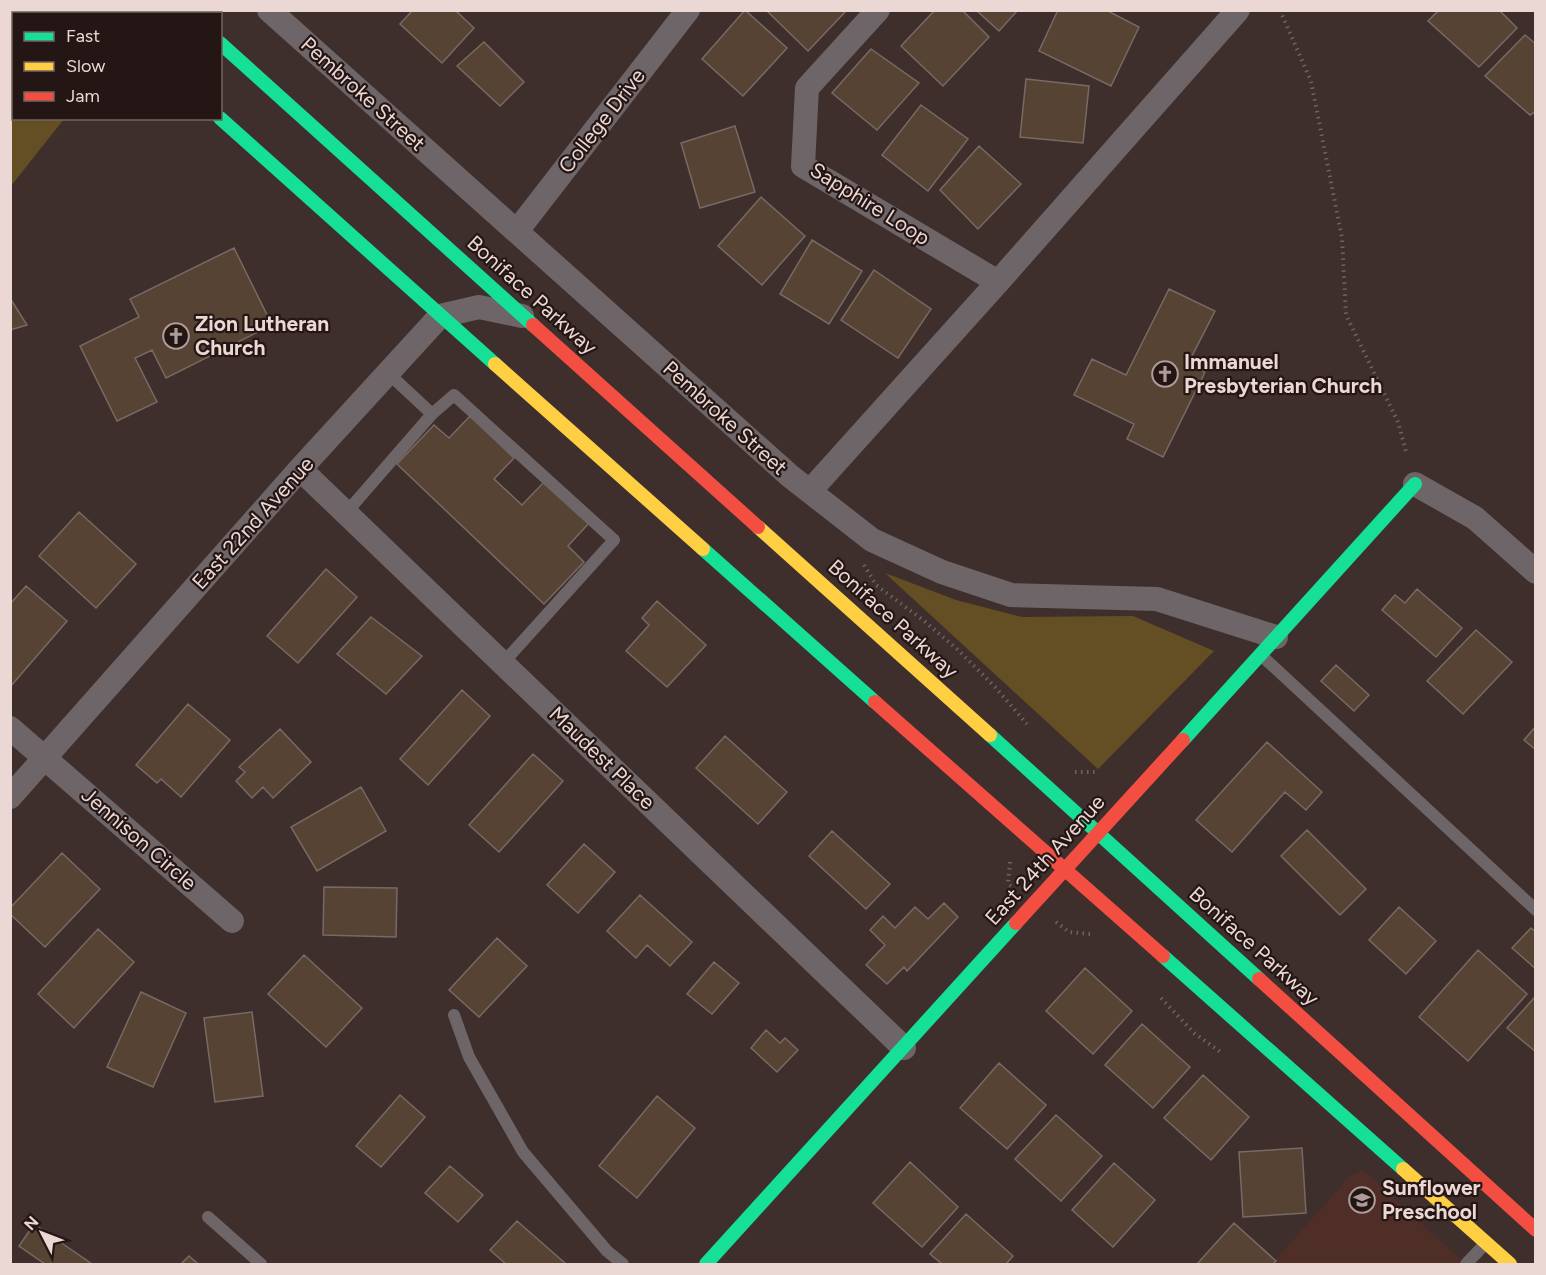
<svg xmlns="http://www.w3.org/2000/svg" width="1546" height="1275" font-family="Figtree,sans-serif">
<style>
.built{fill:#502e28}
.green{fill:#634f23}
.building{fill:#564333;stroke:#776a65;stroke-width:1.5}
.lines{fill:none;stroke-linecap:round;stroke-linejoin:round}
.path{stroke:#6c6362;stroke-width:4;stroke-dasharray:1.5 4.5;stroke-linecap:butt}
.lane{stroke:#6d6567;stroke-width:12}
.street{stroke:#6d6567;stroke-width:24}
.fast{stroke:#16e098;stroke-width:14}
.slow{stroke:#ffcf43;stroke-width:14}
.jam{stroke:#f24e42;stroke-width:14}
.labels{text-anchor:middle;stroke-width:4.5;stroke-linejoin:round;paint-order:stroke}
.street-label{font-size:21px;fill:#ebd7d3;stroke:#241614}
.poi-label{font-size:21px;font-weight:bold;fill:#ebd7d3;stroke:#241614;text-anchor:start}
</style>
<rect width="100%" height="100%" fill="#3f2f2c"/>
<path class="built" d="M1363 1170 1461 1260 1457 1264H1272L1350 1176Z"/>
<path class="green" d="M11 10 60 11 63 13 14 14V118L64 119 11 186Z
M885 573 956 600 1022 617 1133 616 1214 651 1098 769Z"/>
<path class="building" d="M413 10H455L474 28 442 63 400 24Z
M745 10 787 48 743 96 702 59Z
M766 10H847L808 51Z
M935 10H962L989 37 943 86 901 46Z
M976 10H1018L999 31Z
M1058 10H1106L1139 27 1111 86 1039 51Z
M1439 10H1499L1517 28 1479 67 1428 21Z
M1525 35 1536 44V111L1530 115 1485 76Z
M484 42 524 82 500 106 457 66Z
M871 49 919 83 877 130 832 93Z
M1026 79 1089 86 1083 143 1020 137Z
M921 105 968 139 928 191 882 155Z
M735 126 755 192 700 208 681 143Z
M979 146 1021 184 978 229 940 190Z
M761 197 805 236 762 285 718 246Z
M812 240 862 271 829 324 780 294Z
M234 248 272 325 166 378 152 350 135 358 157 402 117 421 80 346 139 317 130 299Z
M874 270 931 309 898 358 841 320Z
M1169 289 1215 311 1188 364 1205 372 1163 457 1127 439 1134 424 1074 395 1092 359 1126 375Z
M10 298 27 325 10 330Z
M470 416 514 458 494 479 522 505 545 481 589 523 568 546 584 562 544 604 397 464 434 425 449 438Z
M79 512 136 564 96 608 39 556Z
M326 569 357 597 298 663 267 636Z
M26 586 67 621 10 687V604Z
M1417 589 1462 628 1436 657 1382 610 1395 595 1405 603Z
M657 601 706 645 667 687 626 651 649 625 642 618Z
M371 617 422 656 386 694 337 654Z
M1476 630 1512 662 1463 714 1427 681Z
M1336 665 1369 695 1354 711 1321 681Z
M462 690 490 716 428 785 400 759Z
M188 704 230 740 181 797 161 779 157 783 136 765Z
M1536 726V750L1524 740Z
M280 729 311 762 273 798 263 787 252 798 236 781 245 772 239 767Z
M725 736 787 792 758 824 696 768Z
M1267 742 1322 792 1306 810 1285 792 1232 852 1196 820Z
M533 754 563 781 499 852 469 825Z
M361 787 386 831 317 871 291 827Z
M1307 830 1366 889 1340 915 1281 856Z
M832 831 890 884 866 909 809 856Z
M584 844 615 872 578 913 547 885Z
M62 853 100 889 45 947 10 914V908Z
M324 887 397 888 396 937 323 935Z
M640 895 692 942 670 966 647 945 636 958 607 931Z
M944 903 958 917 907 971 904 967 887 984 866 965 885 945 870 930 883 916 895 928 915 907 928 919Z
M1399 907 1436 941 1406 974 1369 940Z
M1531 928 1536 932V969L1512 948Z
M98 929 134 962 74 1028 38 994Z
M497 938 527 966 479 1017 449 990Z
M1478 950 1527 994 1468 1061 1419 1017Z
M304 955 362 1008 326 1047 268 994Z
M714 962 739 983 712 1014 687 994Z
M1085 968 1132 1011 1093 1054 1046 1011Z
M141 992 186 1013 153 1087 107 1067Z
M1536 996V1052L1507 1028Z
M252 1012 263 1096 215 1102 204 1018Z
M1142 1024 1190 1067 1153 1108 1105 1065Z
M766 1030 780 1043 785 1038 798 1050 777 1072 751 1048Z
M999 1063 1046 1105 1007 1149 960 1108Z
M1203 1075 1249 1117 1211 1160 1164 1118Z
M400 1095 425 1117 381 1167 356 1146Z
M657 1096 695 1128 637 1198 599 1166Z
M1056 1115 1102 1156 1061 1201 1015 1159Z
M1302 1148 1306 1213 1243 1217 1239 1152Z
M910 1162 958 1207 922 1247 873 1203Z
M1114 1163 1155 1200 1113 1247 1072 1210Z
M450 1166 483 1195 458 1222 425 1193Z
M966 1214 1013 1256 1006 1264H942L930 1254Z
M517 1221 566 1264H506L490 1250Z
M1234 1223 1276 1261 1273 1264H1197Z
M34 1224 92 1264H45L19 1246Z
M189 1256 198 1264H181Z"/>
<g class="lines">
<path class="path" d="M1280 10 1311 81 1342 238 1346 315 1398 422 1407 455
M864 565 876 585 923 620 957 649 995 687 1027 724
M1075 772H1096
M1010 862 1008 884 1011 886
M1056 922 1069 932 1090 934
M1161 998 1194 1033 1222 1053"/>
<path class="lane" d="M388 373 432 414 454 395 614 540 503 663
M346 513 432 414
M1261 655 1536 910
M454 1015 469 1057 523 1152 607 1251 623 1264
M208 1217 261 1264
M1466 1264 1486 1243"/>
<path class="street" d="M269 10 790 476 872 540 942 572 1011 595 1157 599 1276 637
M878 10 807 88 803 166 998 282
M517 231 688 10
M300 469 904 1048
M1415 484 1475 518 1536 572
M810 491 998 282 1238 10
M10 728 232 921
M10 797 300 469 440 316 479 307 522 316"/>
<path class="fast" d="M184 10 188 14
M220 43 533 325
M220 118 495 364
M703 549 875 702
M990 735 1259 979
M1183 740 1415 484
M1163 956 1403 1169
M706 1264 1016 923"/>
<path class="slow" d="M102 10 105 14
M495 364 703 549
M758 527 990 735
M1403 1169 1510 1264"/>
<path class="jam" d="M533 325 758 527
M875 702 1163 956
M1016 923 1183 740
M1259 979 1536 1230"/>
</g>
<defs>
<g id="church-ring" transform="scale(1.35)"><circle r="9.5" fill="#241614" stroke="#af9c99" stroke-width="1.5"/><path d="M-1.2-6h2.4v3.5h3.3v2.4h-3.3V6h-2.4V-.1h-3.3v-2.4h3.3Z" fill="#af9c99"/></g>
<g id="school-ring" transform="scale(1.35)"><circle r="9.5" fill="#241614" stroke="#af9c99" stroke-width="1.5"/><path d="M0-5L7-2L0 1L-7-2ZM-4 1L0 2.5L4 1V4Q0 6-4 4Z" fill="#af9c99"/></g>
</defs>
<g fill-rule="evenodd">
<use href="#church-ring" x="176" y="336"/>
<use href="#church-ring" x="1165" y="374"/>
<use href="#school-ring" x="1362" y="1200"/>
</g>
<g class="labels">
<g class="street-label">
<text transform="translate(363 94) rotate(42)" y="7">Pembroke Street</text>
<text transform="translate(602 121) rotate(-52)" y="7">College Drive</text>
<text transform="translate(870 204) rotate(32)" y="7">Sapphire Loop</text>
<text transform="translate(532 295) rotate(42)" y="7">Boniface Parkway</text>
<text transform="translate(725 418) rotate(42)" y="7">Pembroke Street</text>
<text transform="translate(253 523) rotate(-48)" y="7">East 22nd Avenue</text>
<text transform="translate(893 619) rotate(42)" y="7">Boniface Parkway</text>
<text transform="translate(602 758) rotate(44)" y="7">Maudest Place</text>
<text transform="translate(139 839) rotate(41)" y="7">Jennison Circle</text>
<text transform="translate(1045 860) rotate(-48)" y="7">East 24th Avenue</text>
<text transform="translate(1254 946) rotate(42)" y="7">Boniface Parkway</text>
</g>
<g class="poi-label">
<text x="195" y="331">Zion Lutheran<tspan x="195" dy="24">Church</tspan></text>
<text x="1184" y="369">Immanuel<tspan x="1184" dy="24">Presbyterian Church</tspan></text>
<text x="1382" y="1195">Sunflower<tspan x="1382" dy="24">Preschool</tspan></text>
</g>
</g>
<rect width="1546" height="1275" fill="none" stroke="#ebd7d3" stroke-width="24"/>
<rect x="12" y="12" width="210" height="108" fill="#241614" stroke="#746360" stroke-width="1.5"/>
<rect x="24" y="32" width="30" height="9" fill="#16e098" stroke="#746360" stroke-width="1.5"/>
<text x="66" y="42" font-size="18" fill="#ebd7d3">Fast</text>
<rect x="24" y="62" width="30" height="9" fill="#ffcf43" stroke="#746360" stroke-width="1.5"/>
<text x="66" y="72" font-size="18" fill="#ebd7d3">Slow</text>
<rect x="24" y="92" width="30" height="9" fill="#f24e42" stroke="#746360" stroke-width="1.5"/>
<text x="66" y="102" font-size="18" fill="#ebd7d3">Jam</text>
<g transform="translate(42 1233) rotate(312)" stroke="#241614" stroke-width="4.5" paint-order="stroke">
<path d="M0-4.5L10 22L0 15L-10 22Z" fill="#ebd7d3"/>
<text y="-9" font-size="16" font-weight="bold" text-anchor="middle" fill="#ebd7d3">N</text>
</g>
</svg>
